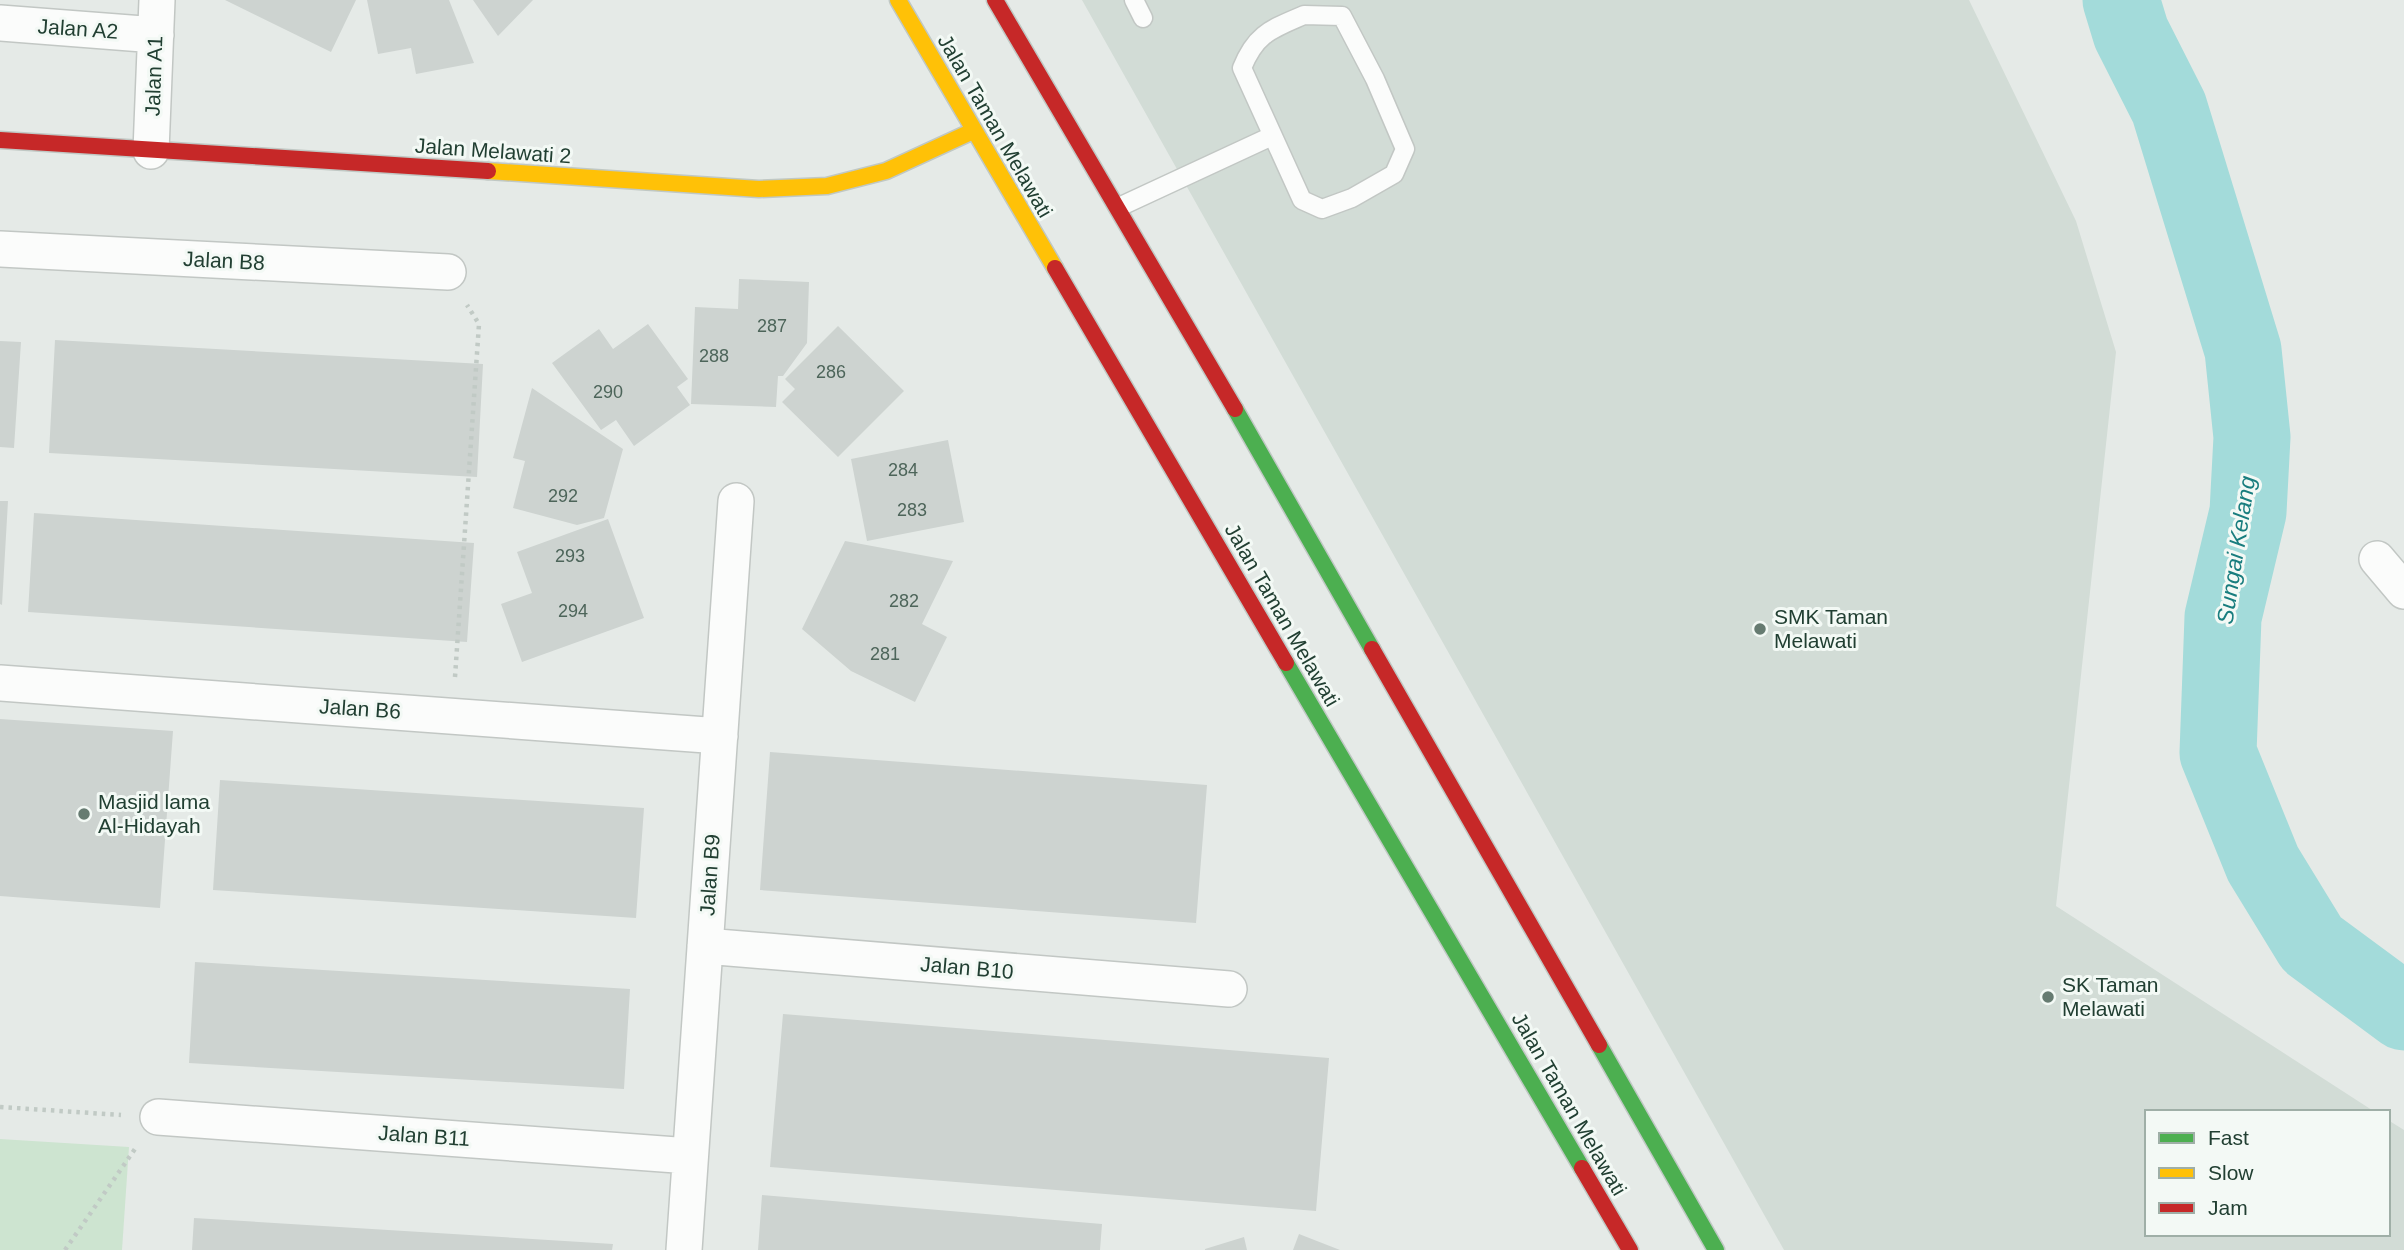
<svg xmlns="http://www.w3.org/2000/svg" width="2404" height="1250" font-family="Arial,sans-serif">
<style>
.built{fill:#d2dcd6}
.green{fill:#cde4d0}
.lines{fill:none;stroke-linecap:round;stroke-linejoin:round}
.river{stroke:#a3dbda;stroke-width:77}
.building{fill:#cdd3d0}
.lane-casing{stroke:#c2c7c4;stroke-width:21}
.street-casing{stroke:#c2c7c4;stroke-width:38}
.fast-casing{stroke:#c0c8c4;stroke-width:19}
.slow-casing{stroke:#c0c8c4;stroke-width:19}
.jam-casing{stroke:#c0c8c4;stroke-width:19}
.path{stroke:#c1cac5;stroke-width:4.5;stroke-dasharray:3.5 5;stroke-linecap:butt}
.lane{stroke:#fbfcfb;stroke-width:18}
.street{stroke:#fbfcfb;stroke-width:35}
.fast{stroke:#4caf50;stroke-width:16}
.slow{stroke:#ffc107;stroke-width:16}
.jam{stroke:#c62828;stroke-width:16}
.poi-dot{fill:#667b71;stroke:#f3f9f5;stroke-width:2.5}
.labels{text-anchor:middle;stroke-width:6;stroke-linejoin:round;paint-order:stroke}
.number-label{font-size:18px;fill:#4d655a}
.street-label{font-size:21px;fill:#213f32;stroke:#f3f9f5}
.poi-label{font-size:21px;fill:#213f32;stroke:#f3f9f5;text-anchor:start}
.water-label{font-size:23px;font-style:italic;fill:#187d7e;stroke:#f3f9f5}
</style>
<rect width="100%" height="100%" fill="#e5eae7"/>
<path class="built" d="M1082 0H1969L2076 221 2116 352 2056 906 2375 1112H2147V1234H2388V1120L2404 1130V1250H1784Z"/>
<path class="green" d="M0 1139 129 1147 122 1250H0Z"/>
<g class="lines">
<path class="river" d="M2121 0 2131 33 2169 108 2243 350 2252 437 2248 512 2223 617 2218 753 2263 864 2312 944 2404 1012"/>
</g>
<path class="building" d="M225 0H356L331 52Z
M367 0H449L474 63 416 74 411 48 378 54Z
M473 0H533L498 36Z
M739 279 809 282 807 343 783 376H778L776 407 691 404 695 307 738 309Z
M648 324 688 379 677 387 690 405 634 446 616 420 601 430 552 363 599 329 613 349Z
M838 326 904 391 838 457 782 402 795 389 785 379Z
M55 340 483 364 477 477 49 453Z
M0 341 21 342 14 448 0 447Z
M532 388 623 449 604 518 577 525 513 508 525 461 513 458Z
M948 440 964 522 867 541 851 459Z
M0 501H8L2 605 0 604Z
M34 513 474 543 467 642 28 612Z
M608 519 644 618 522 662 501 604 532 593 517 552Z
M845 541 953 561 922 624 947 637 915 702 851 671 802 629Z
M0 719 173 731 160 908 0 896Z
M770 752 1207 785 1196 923 760 890Z
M220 780 644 808 636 918 213 890Z
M195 962 630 989 624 1089 189 1063Z
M783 1014 1329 1058 1316 1211 770 1167Z
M762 1195 1102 1224 1100 1250H758Z
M194 1218 613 1244 612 1250H192Z
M1299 1234 1340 1250H1293Z
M1244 1237 1247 1250H1205V1249Z"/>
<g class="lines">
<g class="lane-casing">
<path id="lane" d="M1134 0 1143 18
M1304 15 1342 16 1375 79 1405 149 1394 174 1352 198 1322 209 1302 200 1242 68C1256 33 1272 29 1304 15Z
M1119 207 1272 136"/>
</g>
<g class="street-casing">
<path id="street" d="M0 23 156 35
M151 151 157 0
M0 249 448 272
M2377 559 2404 591
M0 683 720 736
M705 946 1229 989
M158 1117 690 1156
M684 1250 736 501"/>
</g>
<g class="fast-casing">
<path id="fast" d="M1235 409 1372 649
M1286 663 1582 1168
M1599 1045 1716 1250"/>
</g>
<g class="slow-casing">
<path id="slow" d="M898 0 1055 268
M488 171 759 189 827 186 886 171 973 131"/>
</g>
<g class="jam-casing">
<path id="jam" d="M995 0 1235 409
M0 140 488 171
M1055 268 1286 663
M1372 649 1599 1045
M1582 1168 1630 1250"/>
</g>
<path class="path" d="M455 677 479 324 467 305
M0 1107 121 1115
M65 1250 137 1146"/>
<use href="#lane" class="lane"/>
<use href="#street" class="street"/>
<use href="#fast" class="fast"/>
<use href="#slow" class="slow"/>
<use href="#jam" class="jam"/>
</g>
<g class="poi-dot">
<circle cx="1760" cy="629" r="7"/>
<circle cx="84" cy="814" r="7"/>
<circle cx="2048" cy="997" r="7"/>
</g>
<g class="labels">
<g class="number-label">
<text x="772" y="332">287</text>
<text x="714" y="362">288</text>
<text x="831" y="378">286</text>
<text x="608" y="398">290</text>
<text x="903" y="476">284</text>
<text x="563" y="502">292</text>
<text x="912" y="516">283</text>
<text x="570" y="562">293</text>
<text x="904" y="607">282</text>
<text x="573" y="617">294</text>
<text x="885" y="660">281</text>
</g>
<g class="street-label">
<text transform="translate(78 29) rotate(4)" y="7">Jalan A2</text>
<text transform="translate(154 76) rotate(-88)" y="7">Jalan A1</text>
<text transform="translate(995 126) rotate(60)" y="7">Jalan Taman Melawati</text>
<text transform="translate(493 151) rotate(4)" y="7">Jalan Melawati 2</text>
<text transform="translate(224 261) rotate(3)" y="7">Jalan B8</text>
<text transform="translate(1282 615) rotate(60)" y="7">Jalan Taman Melawati</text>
<text transform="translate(360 709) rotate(4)" y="7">Jalan B6</text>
<text transform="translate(710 875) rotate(-86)" y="7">Jalan B9</text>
<text transform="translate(967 968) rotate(5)" y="7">Jalan B10</text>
<text transform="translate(1569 1104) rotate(60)" y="7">Jalan Taman Melawati</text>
<text transform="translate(424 1136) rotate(4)" y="7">Jalan B11</text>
</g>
<g class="poi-label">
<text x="1774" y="624">SMK Taman<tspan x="1774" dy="24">Melawati</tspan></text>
<text x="98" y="809">Masjid lama<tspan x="98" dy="24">Al-Hidayah</tspan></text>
<text x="2062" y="992">SK Taman<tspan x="2062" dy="24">Melawati</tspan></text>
</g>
<g class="water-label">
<text transform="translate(2236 550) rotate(-81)" y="8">Sungai Kelang</text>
</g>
</g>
<rect x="2145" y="1110" width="245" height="126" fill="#f3f9f5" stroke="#9fafa7" stroke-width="2"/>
<rect x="2159" y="1133" width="35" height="10" fill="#4caf50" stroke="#9fafa7" stroke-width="2"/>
<text x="2208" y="1145" font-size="21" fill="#213f32">Fast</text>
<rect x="2159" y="1168" width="35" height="10" fill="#ffc107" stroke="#9fafa7" stroke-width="2"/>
<text x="2208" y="1180" font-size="21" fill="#213f32">Slow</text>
<rect x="2159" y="1203" width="35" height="10" fill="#c62828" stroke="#9fafa7" stroke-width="2"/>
<text x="2208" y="1215" font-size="21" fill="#213f32">Jam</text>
</svg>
